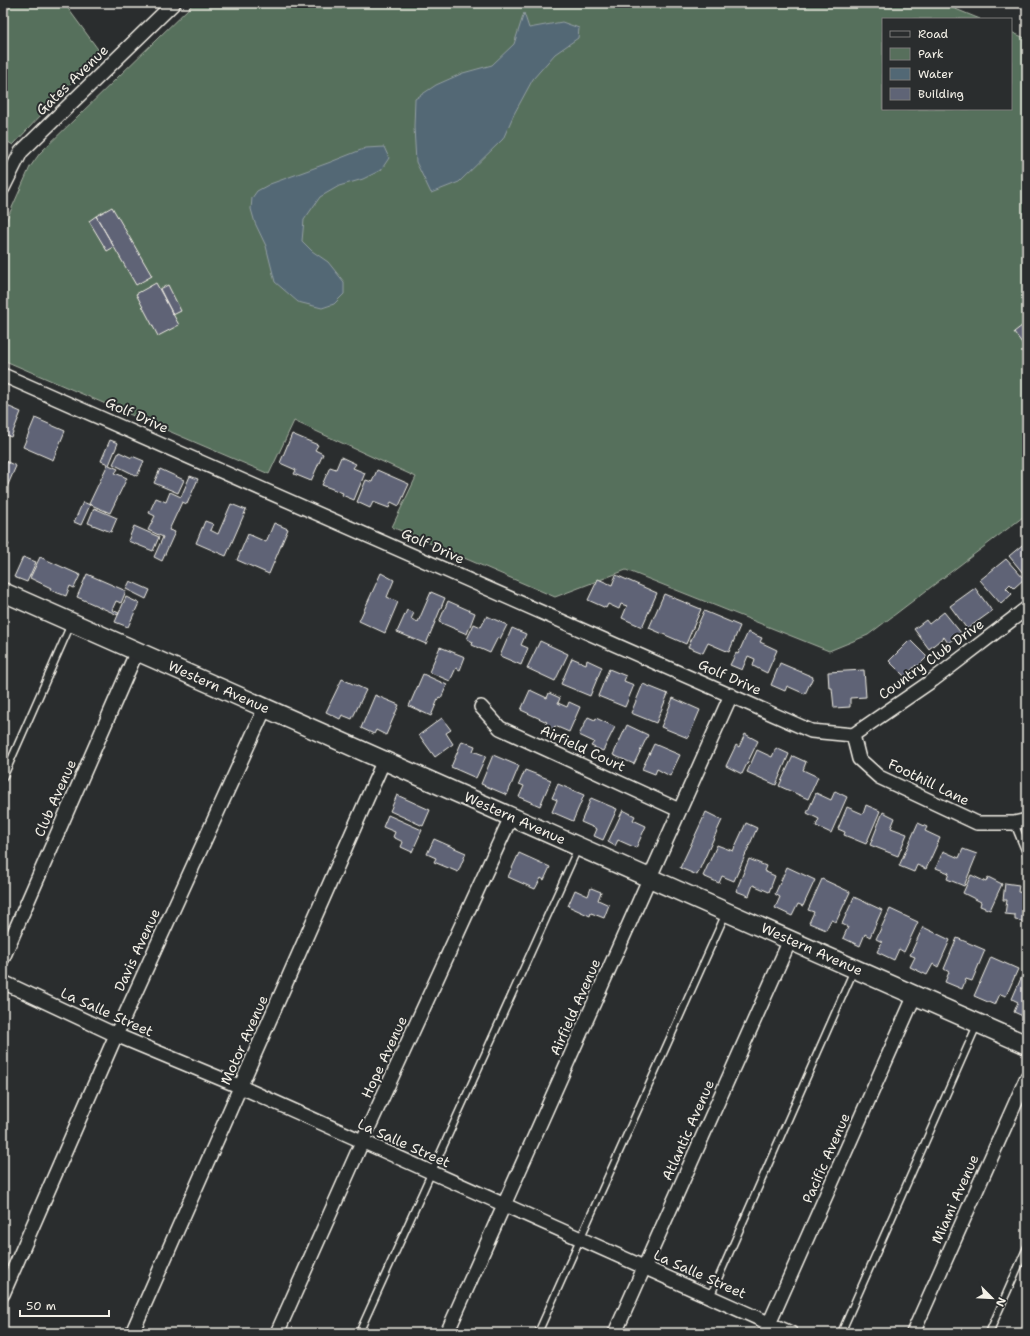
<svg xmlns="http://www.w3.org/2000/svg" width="1030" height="1336" font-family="'Shantell Sans',sans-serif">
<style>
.green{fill:#576f5c;stroke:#a6b0a2}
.water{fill:#526875;stroke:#939fa3}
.building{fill:#5f6476;stroke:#f4f1e8}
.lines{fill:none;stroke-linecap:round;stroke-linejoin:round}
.lane-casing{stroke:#f4f1e8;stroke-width:9}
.street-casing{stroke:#f4f1e8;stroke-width:16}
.secondary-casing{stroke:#f4f1e8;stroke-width:21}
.lane{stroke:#2a2d2e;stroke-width:6}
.street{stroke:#2a2d2e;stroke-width:13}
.secondary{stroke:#2a2d2e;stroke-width:18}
.labels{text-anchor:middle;stroke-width:4;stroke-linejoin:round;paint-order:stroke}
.street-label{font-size:14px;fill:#f4f1e8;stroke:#2a2d2e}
</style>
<rect width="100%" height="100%" fill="#2a2d2e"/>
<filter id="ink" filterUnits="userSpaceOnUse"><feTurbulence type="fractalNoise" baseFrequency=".025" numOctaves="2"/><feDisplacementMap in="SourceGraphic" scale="8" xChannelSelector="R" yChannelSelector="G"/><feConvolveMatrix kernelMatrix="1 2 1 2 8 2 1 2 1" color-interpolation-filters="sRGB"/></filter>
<g filter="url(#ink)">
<path class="green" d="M3 3H64L100 52 13 145 3 139Z
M194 3H258L261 6 264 3H941L980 19H883V109H1011V32L1027 39V514L868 635 829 651 626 570 555 597 392 527 416 477 294 421 269 474 3 360V228L30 167 40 153Z"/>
<path class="water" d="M524 13 529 28 562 22 579 28 578 38 555 54 533 79 514 114 503 139 459 182 431 193 416 162 414 127 415 99 436 85 463 73 492 65 514 44Z
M384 147 389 158 381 170 363 179 339 186 320 197 304 220 302 241 312 251 328 262 344 282V294L334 304 322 308 298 302 275 282 266 246 255 223 251 209 252 198 257 191 270 184 328 163 366 148Z"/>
<path class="building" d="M112 207 152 276 136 285 96 216Z
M96 216 114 247 107 251 89 221Z
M156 283 179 325 158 336 136 294Z
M168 285 181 311 173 315 160 289Z
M1027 322V350L1014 332Z
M5 405 21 412 11 437 3 434V408Z
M35 418 65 431 53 460 23 447Z
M292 434 318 445 315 450 323 454 311 481 294 474 296 470 280 463Z
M110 440 118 443 109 465 118 469 115 473 127 478 110 513 89 504 108 464 101 461Z
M119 452 132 458V456L144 461 137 476 113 464Z
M3 456 5 457 3 460 16 466 7 487 3 485Z
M341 457 356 464 353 468 365 473 354 500 342 495 343 493 322 485 330 467 336 469Z
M160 469 184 480 178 493 154 483Z
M377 470 409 484 399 506 391 502 389 508 373 502 370 508 357 502 366 480 372 482Z
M190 476 198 479 187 504 182 502 169 530 175 532 162 561 154 557 163 537 148 530 155 516 149 513 156 498 166 502 170 492 181 497Z
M83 502 90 505 81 525 74 522Z
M231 504 246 510 226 556 196 543 205 521 213 524 210 530 218 534Z
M94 508 117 518 111 532 88 523Z
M274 523 288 529 269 574 237 560 248 534 266 542Z
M134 526 159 537 153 551 128 541Z
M1027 541V578L1009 556Z
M3 542 9 544 3 556Z
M23 557 36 562 27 582 14 577Z
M40 557 80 575 74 588 70 586 66 596 50 590 51 588 30 578Z
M1006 559 1024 579 1014 588 1010 584 1006 588 1012 594 1001 604 980 580Z
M381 573 394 580 387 597 398 602 385 633 359 621Z
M87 574 126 591 121 603 116 601 112 610 119 613 118 615 77 597Z
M616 575 657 593 642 627 622 618 627 606 621 604 619 609 608 604 606 608 588 600 598 579 612 585Z
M130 581 150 590 146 599 126 589Z
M975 588 992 611 967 629 950 606Z
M431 592 445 598 426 644 397 632 407 610 414 613 411 619 418 622Z
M664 594 701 609 686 644 649 628Z
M126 597 139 603 128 627 115 622Z
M448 601 475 613 467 634 439 622Z
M704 611 740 626 729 652 708 643 703 653 688 647Z
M944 612 961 633 948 643 944 637 929 649 914 629 926 620 929 624Z
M487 616 507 625 500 639 498 637 490 653 472 645 473 642 467 639 474 624 481 627Z
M512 628 526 634 521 645 528 648 521 665 500 656Z
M748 632 762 638 760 642 777 650 767 673 753 666 755 659 748 656 742 670 730 665 736 653 738 654Z
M910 640 927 657 917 667 916 665 905 677 889 661Z
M540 641 568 654 555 681 527 668Z
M440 647 465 657 460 670 456 668 450 681 429 672Z
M572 658 586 664 587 660 602 667 590 696 561 684Z
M780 663 813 677 805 694 787 686 785 691 771 685Z
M609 669 626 676 624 681 634 685 625 707 598 696Z
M864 670 866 697 850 698V707L834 708 832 688H829L828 672Z
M423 674 447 685 441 698 439 697 431 716 409 706Z
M342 679 366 690 352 719 342 715 340 719 326 712Z
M643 684 668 694 656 723 631 713Z
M530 690 547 698 549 693 560 698 558 703 567 707 569 702 580 707 569 732 555 726 553 729 545 725 547 722 521 710Z
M375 695 399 705 386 735 376 730 374 734 361 728Z
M673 698 700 710 688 738 661 727Z
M588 717 595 720 596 718 615 727 603 751 591 746 594 742 579 735Z
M442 718 451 730 446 733 453 744 435 757 419 735Z
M627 725 648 735 634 764 613 755Z
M745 734 758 741 742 774 726 766 736 745 739 747Z
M462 741 475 746 473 751 486 756 476 778 451 767Z
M654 744 680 755 670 776 657 769 655 774 642 769Z
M776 748 789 754 776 785 747 772 757 750 772 757Z
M493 755 519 766 507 795 481 784Z
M793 756 806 762 803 770 818 777 808 799 779 786Z
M525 770 551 780 540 806 519 797 524 786 519 784Z
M558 784 584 795 573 821 552 812 557 800 552 798Z
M835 791 847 797 831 833 816 826 819 819 807 813 816 793 831 800Z
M397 795 430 810 423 826 390 811Z
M591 798 617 809 603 840 594 836 597 829 581 822Z
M866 805 880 811 866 844 844 835 845 832 838 829 847 807 863 814Z
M623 810 635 816 633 820 646 826 636 848 618 840 615 846 608 842Z
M706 812 722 820 697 875 680 868Z
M883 812 895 818 891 828 907 834 898 856 870 845Z
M388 815 422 830 412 852 401 847 403 842 393 837 395 832 383 827Z
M746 823 757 828 734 881 722 876 719 883 703 876 717 845 733 851Z
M918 823 927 827 925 831 940 838 926 869 917 865 914 872 899 866Z
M434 839 466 853 458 872 434 862 436 858 427 854Z
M963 849 977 854 964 886 947 879 949 873 936 868 943 851 959 858Z
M519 853 550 867 544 880 541 878 535 889 508 877Z
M749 859 766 866 764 871 775 876 769 892 753 885 749 896 736 891Z
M787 867 815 880 803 906 798 904 792 916 775 908 780 897 775 894Z
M971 875 986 882 988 877 1002 884 990 910 980 906 981 902 963 893Z
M822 879 850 892 836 922 831 920 826 930 809 923 814 912 808 910Z
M1005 883 1019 885 1018 892 1027 893V922L1015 920V915L1005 914 1007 900H1003Z
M591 888 601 892 598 900 609 905 604 918 591 913 590 916 568 906 575 890 588 896Z
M854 897 882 910 870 937 865 934 860 946 843 938 848 927 842 924Z
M890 909 918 922 904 952 899 949 894 960 877 952 882 942 876 939Z
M923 927 950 940 938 967 933 964 927 975 910 967 915 957 910 955Z
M957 938 985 950 972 981 966 979 962 989 945 982 949 972 944 969Z
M991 957 1018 969 1006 996 1000 994 995 1005 974 996Z
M1025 969H1027V1018L1014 1012 1018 1002 1012 999Z"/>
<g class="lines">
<g class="lane-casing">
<path id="lane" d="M3 778 71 624
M1014 823 1027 855
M710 1297 854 970
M359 1333 578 848
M538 1333 726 913
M841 1333 977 1025
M989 1333 1027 1247"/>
</g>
<g class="street-casing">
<path id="street" d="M3 188 21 152 174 3
M3 375 811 731 853 735
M481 707 500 728 679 810
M853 735 933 680 1027 608
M853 735 859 759 879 777 977 823H1014L1027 820
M3 958 137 651
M3 982 116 1035 241 1087 791 1333
M3 1294 116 1035 265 708
M132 1333 384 760
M277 1333 362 1142 511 817
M447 1333 731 695
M615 1333 790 940
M765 1333 915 995
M913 1333 1027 1077"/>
</g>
<g class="secondary-casing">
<path id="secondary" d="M3 592 1027 1045"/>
</g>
<use href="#lane" class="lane"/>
<use href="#street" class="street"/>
<use href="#secondary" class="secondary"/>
</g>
</g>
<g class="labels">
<g class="street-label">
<text transform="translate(72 80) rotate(-44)" y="5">Gates Avenue</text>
<text transform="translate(137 415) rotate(24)" y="5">Golf Drive</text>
<text transform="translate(433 546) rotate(24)" y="5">Golf Drive</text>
<text transform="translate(931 659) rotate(-36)" y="5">Country Club Drive</text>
<text transform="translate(730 677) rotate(24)" y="5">Golf Drive</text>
<text transform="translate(219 687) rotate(24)" y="5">Western Avenue</text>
<text transform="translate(583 748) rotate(25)" y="5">Airfield Court</text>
<text transform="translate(929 782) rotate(26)" y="5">Foothill Lane</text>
<text transform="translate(55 798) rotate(-66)" y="5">Club Avenue</text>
<text transform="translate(515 818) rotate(24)" y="5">Western Avenue</text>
<text transform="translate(812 949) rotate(24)" y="5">Western Avenue</text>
<text transform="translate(137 950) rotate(-65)" y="5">Davis Avenue</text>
<text transform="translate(575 1007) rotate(-66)" y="5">Airfield Avenue</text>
<text transform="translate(107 1012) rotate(24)" y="5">La Salle Street</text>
<text transform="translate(244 1040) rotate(-66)" y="5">Motor Avenue</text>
<text transform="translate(384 1057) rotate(-65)" y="5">Hope Avenue</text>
<text transform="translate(688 1130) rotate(-66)" y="5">Atlantic Avenue</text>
<text transform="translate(404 1143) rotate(24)" y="5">La Salle Street</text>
<text transform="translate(826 1158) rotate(-66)" y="5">Pacific Avenue</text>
<text transform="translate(955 1199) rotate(-66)" y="5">Miami Avenue</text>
<text transform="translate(700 1274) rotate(24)" y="5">La Salle Street</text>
</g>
</g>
<rect width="1030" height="1336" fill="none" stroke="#2a2d2e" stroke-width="16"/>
<rect x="8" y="8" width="1014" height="1320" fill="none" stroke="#f4f1e8" stroke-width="1.5" filter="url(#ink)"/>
<rect x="882" y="18" width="130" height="92" fill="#2a2d2e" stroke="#7b7b78"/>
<rect x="890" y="31" width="20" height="6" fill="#2a2d2e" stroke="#7b7b78"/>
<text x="918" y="38" font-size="12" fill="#f4f1e8">Road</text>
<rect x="890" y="48" width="20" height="12" fill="#576f5c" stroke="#7b7b78"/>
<text x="918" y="58" font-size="12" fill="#f4f1e8">Park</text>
<rect x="890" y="68" width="20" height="12" fill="#526875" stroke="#7b7b78"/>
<text x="918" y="78" font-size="12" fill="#f4f1e8">Water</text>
<rect x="890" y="88" width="20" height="12" fill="#5f6476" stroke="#7b7b78"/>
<text x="918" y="98" font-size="12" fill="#f4f1e8">Building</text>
<g transform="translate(992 1298) rotate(114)" stroke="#2a2d2e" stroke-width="3" paint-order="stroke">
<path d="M0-3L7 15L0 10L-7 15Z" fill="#f4f1e8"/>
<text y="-6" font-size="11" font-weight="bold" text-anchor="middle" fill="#f4f1e8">N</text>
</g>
<path d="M20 1310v6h89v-6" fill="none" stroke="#f4f1e8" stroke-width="2"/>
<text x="26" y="1310" font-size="12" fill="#f4f1e8" stroke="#2a2d2e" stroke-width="3" paint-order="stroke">50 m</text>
</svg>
